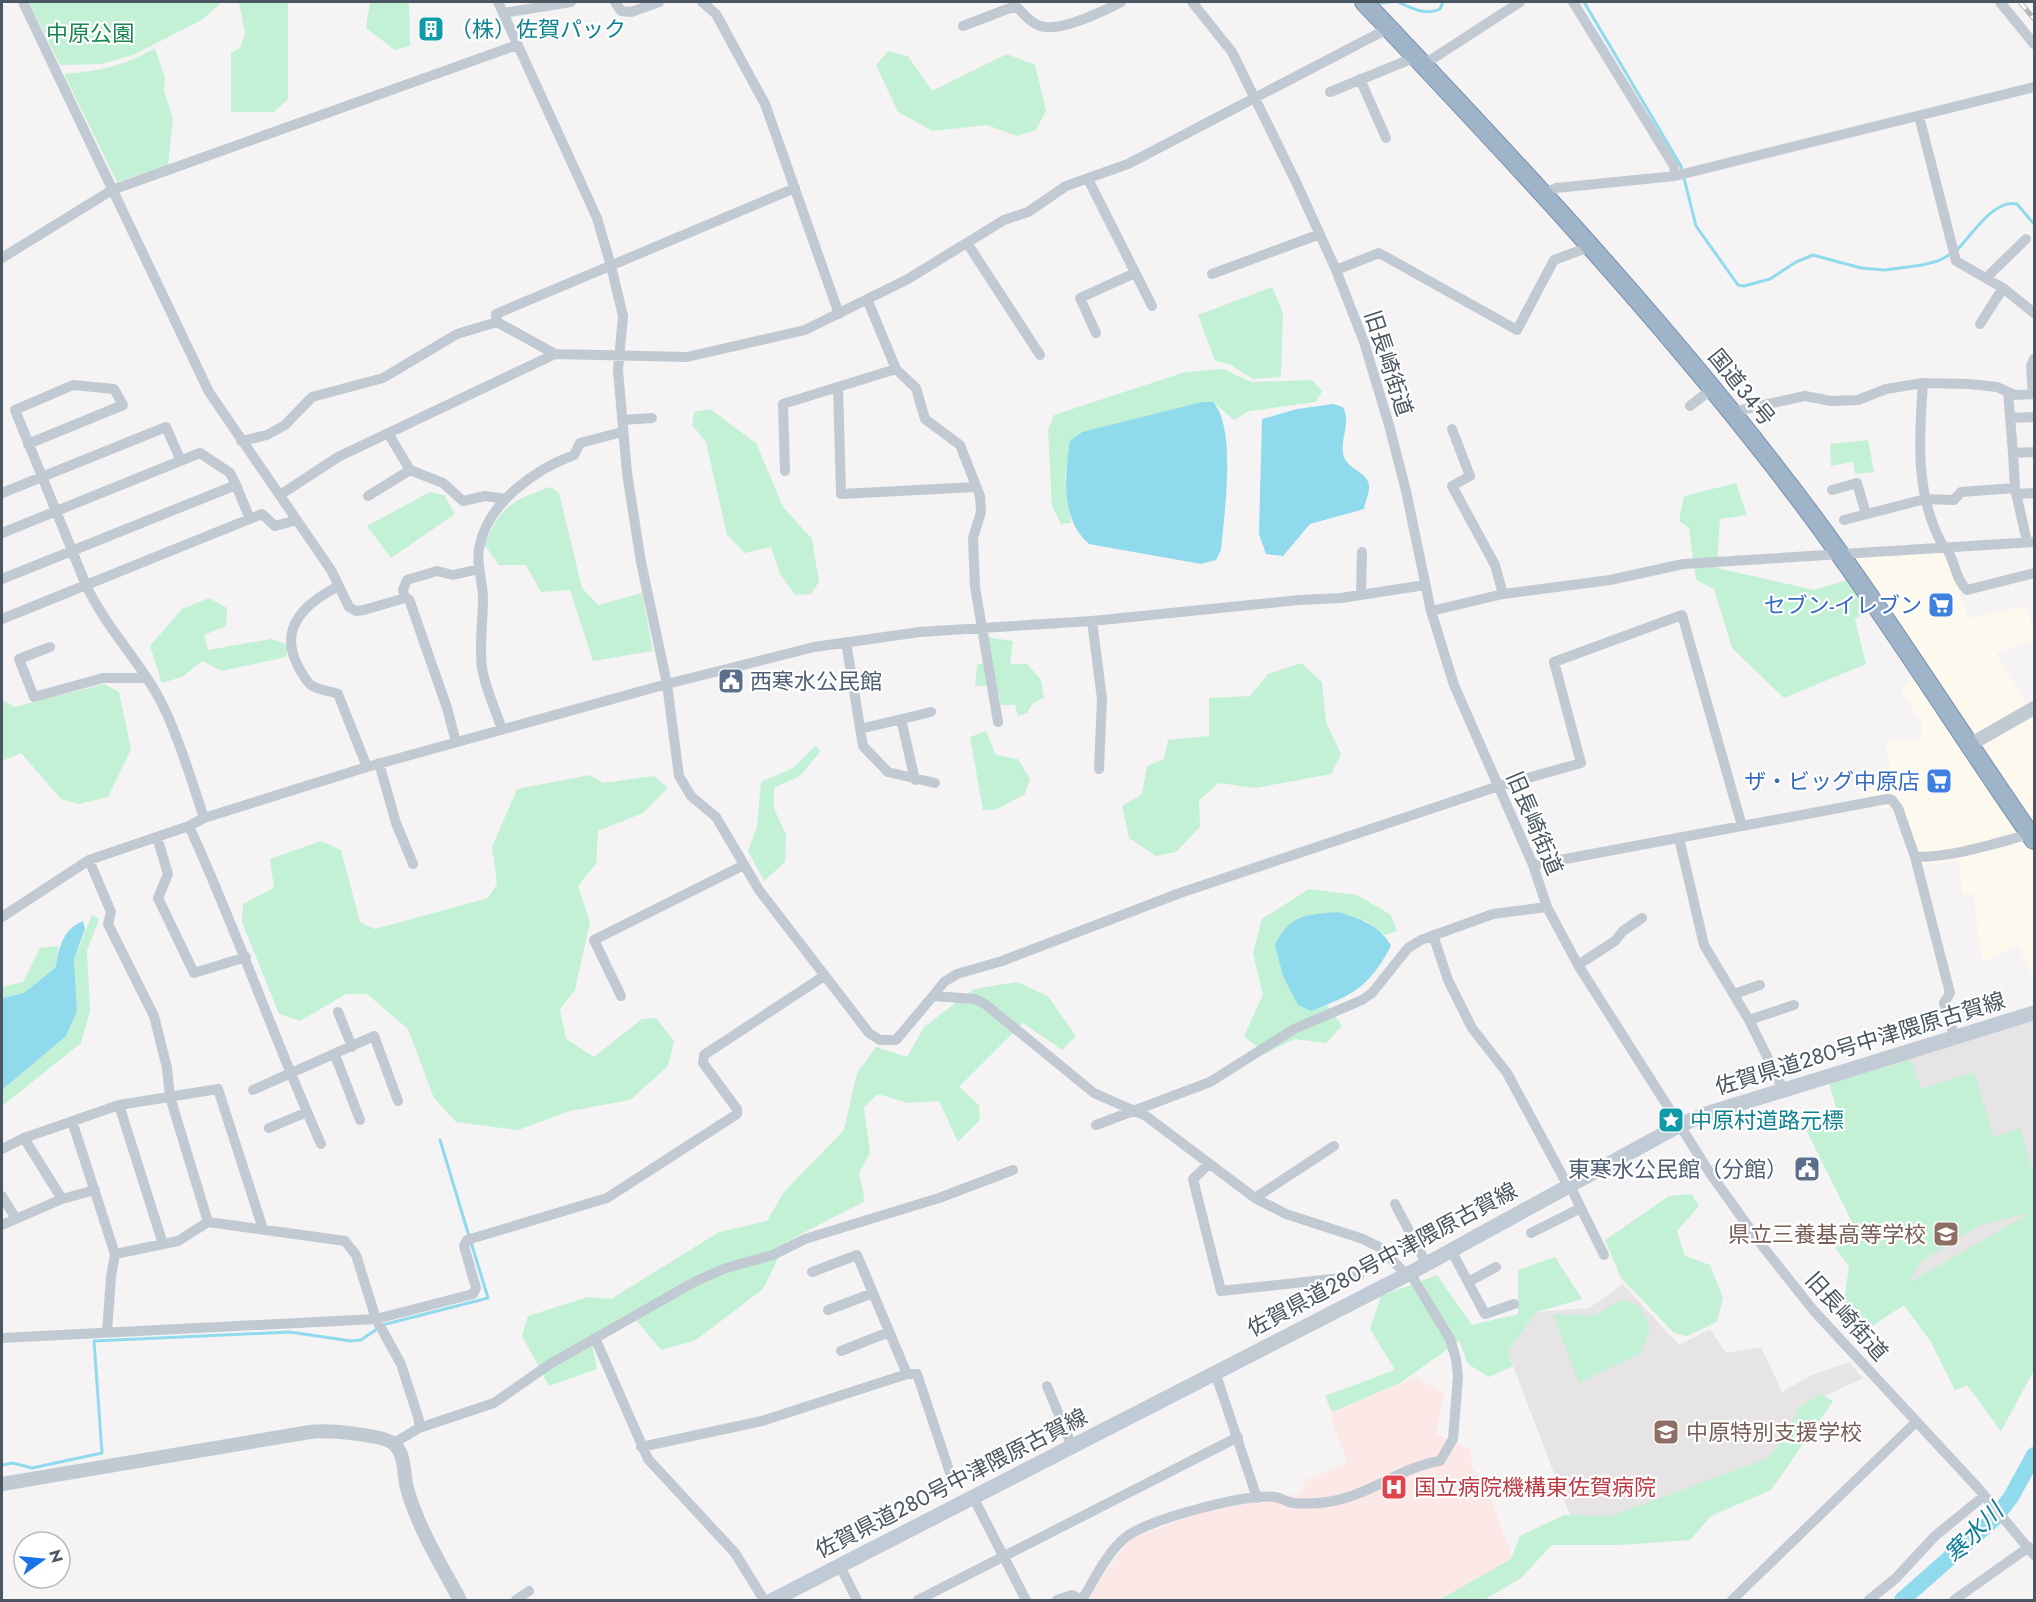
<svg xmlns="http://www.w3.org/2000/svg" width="2036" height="1602" font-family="Jost,'Noto Sans JP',sans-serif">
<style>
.commercial{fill:#fdf9ef}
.education{fill:#e6e4e5}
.medical{fill:#fce8e6}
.green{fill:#c3f1d5;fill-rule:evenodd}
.water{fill:#90daee}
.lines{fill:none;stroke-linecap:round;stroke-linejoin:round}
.stream{stroke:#90daee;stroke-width:3}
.river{stroke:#90daee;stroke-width:16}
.trunk-casing{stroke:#7690ad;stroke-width:20}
.minor{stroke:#c1cad2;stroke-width:10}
.tertiary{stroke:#c1cad2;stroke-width:14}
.secondary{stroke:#c1cbd6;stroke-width:15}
.trunk{stroke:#9fb4c9;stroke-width:18}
.rail-casing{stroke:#b5b8bd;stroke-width:5}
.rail{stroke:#fff;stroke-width:3;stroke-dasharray:9;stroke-linecap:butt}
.labels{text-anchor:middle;stroke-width:4.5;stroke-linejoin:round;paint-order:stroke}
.culture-label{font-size:22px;fill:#0d838f;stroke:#fff;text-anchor:start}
.park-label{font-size:22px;fill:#17864f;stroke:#fff}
.street-label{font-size:22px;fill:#4a5661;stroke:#fff}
.shop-label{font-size:22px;fill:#366cbe;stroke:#fff;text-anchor:end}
.service-label{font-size:22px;fill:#4e5e75;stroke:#fff;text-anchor:start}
.education-label{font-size:22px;fill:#785e54;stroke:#fff;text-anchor:end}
.health-label{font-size:22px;fill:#be3a42;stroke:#fff;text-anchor:start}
.water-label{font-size:24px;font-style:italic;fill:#0c7c9b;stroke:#fff}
</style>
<rect width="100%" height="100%" fill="#f5f3f3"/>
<path class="commercial" d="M1942 547 1969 618 2026 606 2034 630V639L1996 654 2034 716V973L2031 974 2018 945 1982 963 1973 894 1963 895 1958 861 1913 867 1894 808 1864 807 1863 797 1890 770 1886 741H1921L1922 723 1900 690 1912 677 1830 556Z"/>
<path class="education" d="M2034 1021V1370L2001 1431 1967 1385 1955 1390 1931 1342 1904 1305 1853 1224 1805 1127 1838 1113 1829 1083Z
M1623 1284 1679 1345 1710 1329 1726 1353 1761 1347 1782 1392 1812 1375 1849 1362 1863 1378 1817 1400 1770 1465 1617 1524 1574 1526 1508 1352 1536 1312 1589 1308Z"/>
<path class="medical" d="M1416 1377 1444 1392 1436 1434 1470 1449 1472 1466 1491 1499 1515 1564 1457 1600H1089L1101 1577 1132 1538 1197 1514 1301 1493 1306 1480 1348 1463 1331 1419 1332 1412Z"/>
<path class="green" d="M29 2H222L202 20 133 55 101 64 60 65Z
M239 2H288V99L274 112H231V53L240 48 245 34Z
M370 2H409L410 46 395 50 366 28Z
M155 48 165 78 164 91 173 118 168 165 117 182 64 74C100 71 124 66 155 48Z
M888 51 908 56 932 91 1007 54 1035 65 1046 111 1036 130 1017 136 987 125 933 131 898 112 876 65Z
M1272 287 1283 312 1281 377 1253 379 1229 364 1215 361 1198 315Z
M1223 369 1251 382 1312 380 1322 391 1316 402 1249 411 1234 420 1213 402 1082 432 1065 473 1071 523 1061 524 1052 506 1048 430 1054 415 1185 372Z
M710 409 756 443 783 507 812 539 819 582 811 594 795 595 780 574 771 547 745 553 727 535 706 442 692 425 694 412Z
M1868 440 1874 472 1855 474 1853 462 1831 466 1830 444Z
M1736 483 1747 515 1720 519 1717 568 1814 590 1847 580 1868 611 1855 619 1866 664 1784 698 1732 648 1714 589 1696 580 1689 528 1679 521 1684 496Z
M550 487 559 493 582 588 598 605 642 593 653 651 593 661 570 590 541 592 526 565H499L484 544C504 504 509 502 550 487Z
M430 492 444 495 455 514 391 558 367 526Z
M209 598 227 608 226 626 204 635 208 650 271 639 288 645 286 657 222 671 202 661 182 677 162 683 150 646 182 609Z
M985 637 1013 641 1010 664H1027L1041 680 1044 698 1033 703 1027 713 1018 716 1015 705H1001L997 686H975L977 665 991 660Z
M1301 663 1322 682 1326 722 1341 754 1331 774 1255 788 1219 783 1199 800 1200 827 1176 852 1156 856 1129 838 1122 806 1142 794 1147 766 1164 759 1168 740 1209 736V698L1250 696 1268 674Z
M104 684 119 692 131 749 108 797 79 804 61 799 21 753 2 761V700L14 707Z
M986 731 996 755 1018 759 1030 779 1025 794 995 810H983L970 737Z
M815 746 821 751 800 776 774 788V809L786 834 785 862 764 881 748 851 757 827 761 782 793 768Z
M590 775 603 783 654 776 668 788 643 813 598 831 596 864 578 886 590 922 575 990 560 1009 566 1039 594 1057 642 1019 656 1018 674 1041 668 1066 630 1100 570 1111 518 1130 456 1122 434 1098 408 1029 367 994H346L300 1021 279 1014 242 922 243 904 274 888 270 859 321 841 341 850 360 922 375 929 488 898 497 884 492 847 517 789Z
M1309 889 1357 895 1391 915 1397 931 1385 935 1364 920 1311 1010 1327 1005 1342 1026 1326 1043 1294 1039 1265 1054 1244 1036 1263 995 1253 953 1262 919Z
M92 915 99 919 87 951 90 1011 81 1043 2 1106V1090L66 1036 77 1010 74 959Z
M58 946 56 967 24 993 2 998V987L23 982 40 948Z
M1017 982 1048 996 1076 1036 1062 1050 1023 1023 959 1087 979 1105 980 1120 958 1142 939 1101 908 1103 878 1094 864 1107 870 1153 859 1173 865 1201 786 1242 763 1289 696 1340 661 1350 635 1319 592 1344 597 1369 549 1386 522 1336 528 1316 588 1297 611 1299 719 1232 767 1221 784 1192 844 1130 857 1073 876 1047 907 1057 924 1027 974 989Z
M1910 1060 1921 1089 1974 1072 1994 1137 2020 1128 2034 1175V1370L2001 1431 1967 1385 1955 1390 1931 1342 1904 1305 1872 1326H1860L1844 1302 1849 1266 1836 1249 1841 1228 1853 1224 1805 1127 1838 1113 1829 1083ZM2028 1213V1214L1909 1283 1920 1262 1980 1225Z
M1692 1194 1699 1206 1677 1231 1685 1256 1710 1265 1723 1298 1717 1322 1687 1336 1674 1333 1621 1278 1605 1240 1669 1196Z
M1555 1257 1582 1299 1536 1312 1508 1352 1513 1366 1489 1377 1468 1364 1459 1341 1400 1383 1332 1412 1325 1396 1395 1370 1370 1329 1381 1296 1437 1275 1472 1325 1518 1314V1270Z
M1621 1300 1639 1305 1650 1328 1641 1353 1579 1383 1553 1314 1594 1316Z
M1820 1394 1833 1401 1771 1490 1711 1516 1690 1540 1619 1545H1552L1521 1578 1484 1600H1439L1511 1559 1520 1536 1564 1515 1611 1516 1766 1459 1786 1438 1798 1408Z"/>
<path class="water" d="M1202 402H1213C1237 427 1224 516 1221 550L1216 560 1201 564 1089 544C1060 519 1065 475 1070 441L1082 432Z
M1333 404 1343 407C1351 422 1341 436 1343 453 1345 469 1367 471 1369 485 1370 492 1365 502 1364 509L1310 524 1283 556 1266 554 1259 534 1262 419 1297 409Z
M1338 912C1360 919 1380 925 1391 946 1369 987 1355 994 1311 1011L1298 1005 1283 976 1275 945C1290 914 1306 915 1338 912Z
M83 921 85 929 74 959 77 1011 66 1036 2 1090V998L24 993 56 967C58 949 63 929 83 921Z"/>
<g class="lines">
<path class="stream" d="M1398 2C1411 8 1426 16 1440 9L1443 2
M1584 2 1681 166 1696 226 1738 285 1744 286 1770 279 1796 262 1813 255 1861 268 1885 270 1922 265 1938 261 1951 254
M1381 3 1390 2
M1957 250C1972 235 1993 199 2017 204L2034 224
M440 1140 469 1236
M382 1325 488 1298 471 1242
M2 1465 13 1463 32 1468 102 1453 94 1341 290 1332 351 1341 361 1340 377 1329"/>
<path class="river" d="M1902 1600 1995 1518 2011 1497 2034 1455"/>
<g class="trunk-casing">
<path id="trunk" d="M1364 2C1506 152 1648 303 1775 467 1869 587 1948 716 2034 840"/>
</g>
<path class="minor" d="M23 2 209 392 331 570 349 607 356 611 364 610 405 598 409 599 447 708 456 742
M498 2 597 218 611 266 623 316 618 370 627 473 641 562 667 684 679 776 691 796 716 817 759 890 869 1033 880 1040H896L933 996 975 999 985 1004 1094 1093 1146 1116 1255 1198 1286 1214 1363 1239 1379 1247 1402 1270 1410 1273 1450 1339 1456 1359 1458 1377 1453 1439 1440 1461C1404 1466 1374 1492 1338 1500 1325 1503 1306 1504 1293 1503 1287 1502 1281 1498 1275 1497 1247 1493 1149 1519 1126 1537 1107 1552 1094 1580 1082 1600
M615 2 621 11 631 12 659 2
M702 2 716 14 765 104 839 314
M1192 2 1232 52 1296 182 1336 270 1364 342 1389 425 1406 491 1431 611 1454 685 1533 865 1547 907 1578 965 1710 1173 1760 1243 1814 1311 1978 1488 2034 1555
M1573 2 1674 166 1675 176
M2000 2 2034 44
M503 13 571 2
M963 26 1010 8H1018C1025 16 1034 26 1045 27 1064 30 1104 11 1121 2
M1423 65 1520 2
M1360 79 1386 138
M1330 92 1416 57
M1919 116 1956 261 2003 288 2034 313
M1088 179 1152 306
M1545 193 1556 188 1675 176 2034 87
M967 243 1040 355
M2 258 112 190 517 45
M1336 270 1379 253 1517 330 1554 260 1592 246
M1212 274 1320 234
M1986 278 2026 239
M867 299 896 369 916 388 925 419 960 445 980 496 981 512 973 538 975 587 998 722
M1980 324 2003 288
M1096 333 1080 298 1135 273
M555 354 497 322 496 314 795 188
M1923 383C1919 436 1915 493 1941 542 1943 546 1947 549 1949 553 1956 567 1956 579 1967 590L2034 573
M838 387 841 494 976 487
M2008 392 2013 453
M2033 394 2031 366 2034 359
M1690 406 1713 388
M1732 412 1805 396 1831 401 1858 400 1886 389 1923 383 1969 384 1997 387 2015 395 2034 394
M2010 418 2034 417
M622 420 652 418
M1452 429 1470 476 1452 486 1495 565 1503 594
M388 433 410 470 443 483 463 501 485 496 506 499
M241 441 267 435 285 425 312 397 383 378 457 334 497 322
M28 444 123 405 114 389 73 385 15 410 86 585C107 630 144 665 165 710 181 744 192 782 204 818
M785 471 783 404 896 369
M1832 490 1857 483 1866 514
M2 493 166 427 181 461
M2016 494 2034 493
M280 495 338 457 555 354 687 357 805 330 908 279 1004 220 1028 212 1066 186 1128 164 1389 28
M368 496 410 470
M1844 520 1925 499 1954 500 1961 492 2015 488
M2 533 200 453 230 473 236 485
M2027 542 2015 488 2013 453 2034 452
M2 579 236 485 250 519
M339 586C307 602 277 627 298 666 302 673 305 680 311 685 318 690 330 691 338 694L367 767
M1361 593 1362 552
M405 598 403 590 407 580 437 571 453 575 479 569
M1431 611 1503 594 1610 580 1683 564 2034 542
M2 619 262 514 275 526 297 520
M1092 621 1102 699 1099 769
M846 642 863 746 888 772 935 783
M50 647 19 659 34 697 103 678H147
M901 719 915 780
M860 729 931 712
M502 730C496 710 485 688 482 668 479 646 483 621 483 599 483 581 475 562 480 544 490 501 536 469 574 455L580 443 622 432
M379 763 396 823 413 864
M189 826C237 931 274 1039 321 1144
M157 837 168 874 158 898 194 973 246 957
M1679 838 1704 945 1749 1020 1784 1091
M1915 857 1950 993 1944 1003 1955 1038
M89 860 111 912 108 924 154 1016 167 1068 170 1097 208 1222
M1533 865 1887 799 1892 800 1898 808 1915 857C1954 857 1993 844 2030 834
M2 917 89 860 189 826 204 818 367 767 667 684 814 647 920 632 1092 621 1299 600 1341 598 1425 585
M1433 935 1448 980 1472 1028 1507 1073 1568 1186 1572 1190 1604 1255
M1578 965 1615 941 1623 931 1642 918
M1734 994 1760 985
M621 996 594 940 742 866
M933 996 944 982 957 974 1002 961 1180 893 1499 786 1581 763 1554 662 1682 615 1742 826
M338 1012 352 1047
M1749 1020 1794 1005
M335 1055 360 1120
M253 1090 374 1036 398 1101
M119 1105 163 1244
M72 1121 115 1254 111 1277 107 1332
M1096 1125 1210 1082 1294 1029 1362 1000 1372 993 1408 948 1421 940 1493 914 1547 907
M269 1128 307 1112
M24 1138 62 1199
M2 1149 24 1138 119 1105 218 1089 263 1229
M1208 1165 1193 1179 1221 1291 1359 1276
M2 1196 16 1219
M1255 1198 1334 1146
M1395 1204 1426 1263
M2 1225 62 1199 95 1190
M1531 1233 1581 1208
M1451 1250 1485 1314 1514 1304
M115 1254 178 1241 208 1222 345 1241 356 1255 376 1319 401 1364 419 1420V1428
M812 1272 857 1255 907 1374
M1468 1282 1496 1267
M828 1310 873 1293
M2 1338 376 1319 473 1294 476 1288 464 1246 467 1240 607 1198 737 1114V1109L703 1063 704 1055 824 976
M595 1338 648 1459 735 1553 764 1600
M841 1351 889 1332
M1215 1372 1257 1498
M1047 1386 1072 1446
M394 1443 419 1428 494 1403 550 1364 696 1281 726 1268 773 1255 805 1239 939 1198 1013 1170
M641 1447 762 1421 907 1374H917L950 1473
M973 1497 1026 1600
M840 1566 857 1600
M516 1600 529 1591
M918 1600 1238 1437
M1057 1600 1072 1595 1082 1600
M1732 1600 1916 1422
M1869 1600 1896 1578 1935 1536 1984 1496
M1954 1600 2029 1547"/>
<path class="tertiary" d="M1971 744 2034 708
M2 1484 310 1432C325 1430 385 1434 395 1445 406 1456 403 1475 407 1488 418 1528 441 1565 460 1600"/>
<path class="secondary" d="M773 1600 1410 1273 1680 1125 1706 1114 2034 1013"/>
<use href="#trunk" class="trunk"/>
<g class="rail-casing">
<path id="rail" d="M2020 2 2034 19"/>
</g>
<use href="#rail" class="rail"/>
</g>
<defs>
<g id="building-square" transform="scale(1.35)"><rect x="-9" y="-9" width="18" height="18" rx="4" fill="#0f9aa8" stroke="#fff"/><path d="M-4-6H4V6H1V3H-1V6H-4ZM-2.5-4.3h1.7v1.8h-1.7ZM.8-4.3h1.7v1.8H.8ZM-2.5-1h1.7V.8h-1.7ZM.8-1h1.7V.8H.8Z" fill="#fff"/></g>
<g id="supermarket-square" transform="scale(1.35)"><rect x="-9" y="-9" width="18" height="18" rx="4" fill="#3f7fe0" stroke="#fff"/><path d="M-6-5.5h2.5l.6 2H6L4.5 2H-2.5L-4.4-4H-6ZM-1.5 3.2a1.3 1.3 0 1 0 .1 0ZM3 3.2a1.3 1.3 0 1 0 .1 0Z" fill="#fff"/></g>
<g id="civic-square" transform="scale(1.35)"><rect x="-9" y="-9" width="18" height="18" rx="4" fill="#5c6f8a" stroke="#fff"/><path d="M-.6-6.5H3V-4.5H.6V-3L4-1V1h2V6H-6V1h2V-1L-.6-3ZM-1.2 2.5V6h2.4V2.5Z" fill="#fff"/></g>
<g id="sight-square" transform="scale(1.35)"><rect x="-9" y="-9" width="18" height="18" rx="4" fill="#0f9aa8" stroke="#fff"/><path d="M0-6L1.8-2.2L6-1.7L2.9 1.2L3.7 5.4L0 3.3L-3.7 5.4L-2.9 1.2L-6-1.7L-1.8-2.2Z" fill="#fff"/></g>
<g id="school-square" transform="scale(1.35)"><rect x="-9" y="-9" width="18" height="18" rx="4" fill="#8d6e63" stroke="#fff"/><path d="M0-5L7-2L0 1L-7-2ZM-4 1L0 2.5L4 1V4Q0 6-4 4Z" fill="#fff"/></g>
<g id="hospital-square" transform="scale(1.35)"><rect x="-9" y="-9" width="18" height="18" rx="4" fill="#e0444e" stroke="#fff"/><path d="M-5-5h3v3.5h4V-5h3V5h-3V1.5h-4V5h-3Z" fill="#fff"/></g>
</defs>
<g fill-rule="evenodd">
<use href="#building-square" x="431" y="29"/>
<use href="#supermarket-square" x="1941" y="605"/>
<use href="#civic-square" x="731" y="681"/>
<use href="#supermarket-square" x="1939" y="781"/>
<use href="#sight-square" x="1671" y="1120"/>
<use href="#civic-square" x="1807" y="1169"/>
<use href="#school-square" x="1946" y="1234"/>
<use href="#school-square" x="1666" y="1432"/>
<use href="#hospital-square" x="1394" y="1487"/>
</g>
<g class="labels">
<g class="culture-label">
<text x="450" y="37">（株）佐賀パック</text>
<text x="1690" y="1128">中原村道路元標</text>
</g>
<g class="park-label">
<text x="90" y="41">中原公園</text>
</g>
<g class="street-label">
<text transform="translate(1389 363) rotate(72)" y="8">旧長崎街道</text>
<text transform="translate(1742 387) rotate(51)" y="8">国道34号</text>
<text transform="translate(1535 823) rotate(67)" y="8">旧長崎街道</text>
<text transform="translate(1860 1043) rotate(-17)" y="8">佐賀県道280号中津隈原古賀線</text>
<text transform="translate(1382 1259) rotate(-28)" y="8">佐賀県道280号中津隈原古賀線</text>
<text transform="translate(1847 1316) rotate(48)" y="8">旧長崎街道</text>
<text transform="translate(951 1483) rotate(-27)" y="8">佐賀県道280号中津隈原古賀線</text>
</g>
<g class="shop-label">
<text x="1922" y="613">セブン-イレブン</text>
<text x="1920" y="789">ザ・ビッグ中原店</text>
</g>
<g class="service-label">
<text x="750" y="689">西寒水公民館</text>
<text x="1788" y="1177" text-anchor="end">東寒水公民館（分館）</text>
</g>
<g class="education-label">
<text x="1926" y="1242">県立三養基高等学校</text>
<text x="1686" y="1440" text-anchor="start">中原特別支援学校</text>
</g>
<g class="health-label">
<text x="1414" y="1495">国立病院機構東佐賀病院</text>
</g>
<g class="water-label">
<text transform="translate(1974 1533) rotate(-46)" y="8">寒水川</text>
</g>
</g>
<rect width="2036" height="1602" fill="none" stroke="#4a5661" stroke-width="6"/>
<g transform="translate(42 1560) rotate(75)"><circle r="28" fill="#ffffff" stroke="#b7bbc0" stroke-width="1.5"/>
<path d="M0-4.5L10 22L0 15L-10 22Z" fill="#1a73e8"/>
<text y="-9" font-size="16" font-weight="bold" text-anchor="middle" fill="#4a5661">N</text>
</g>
</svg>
